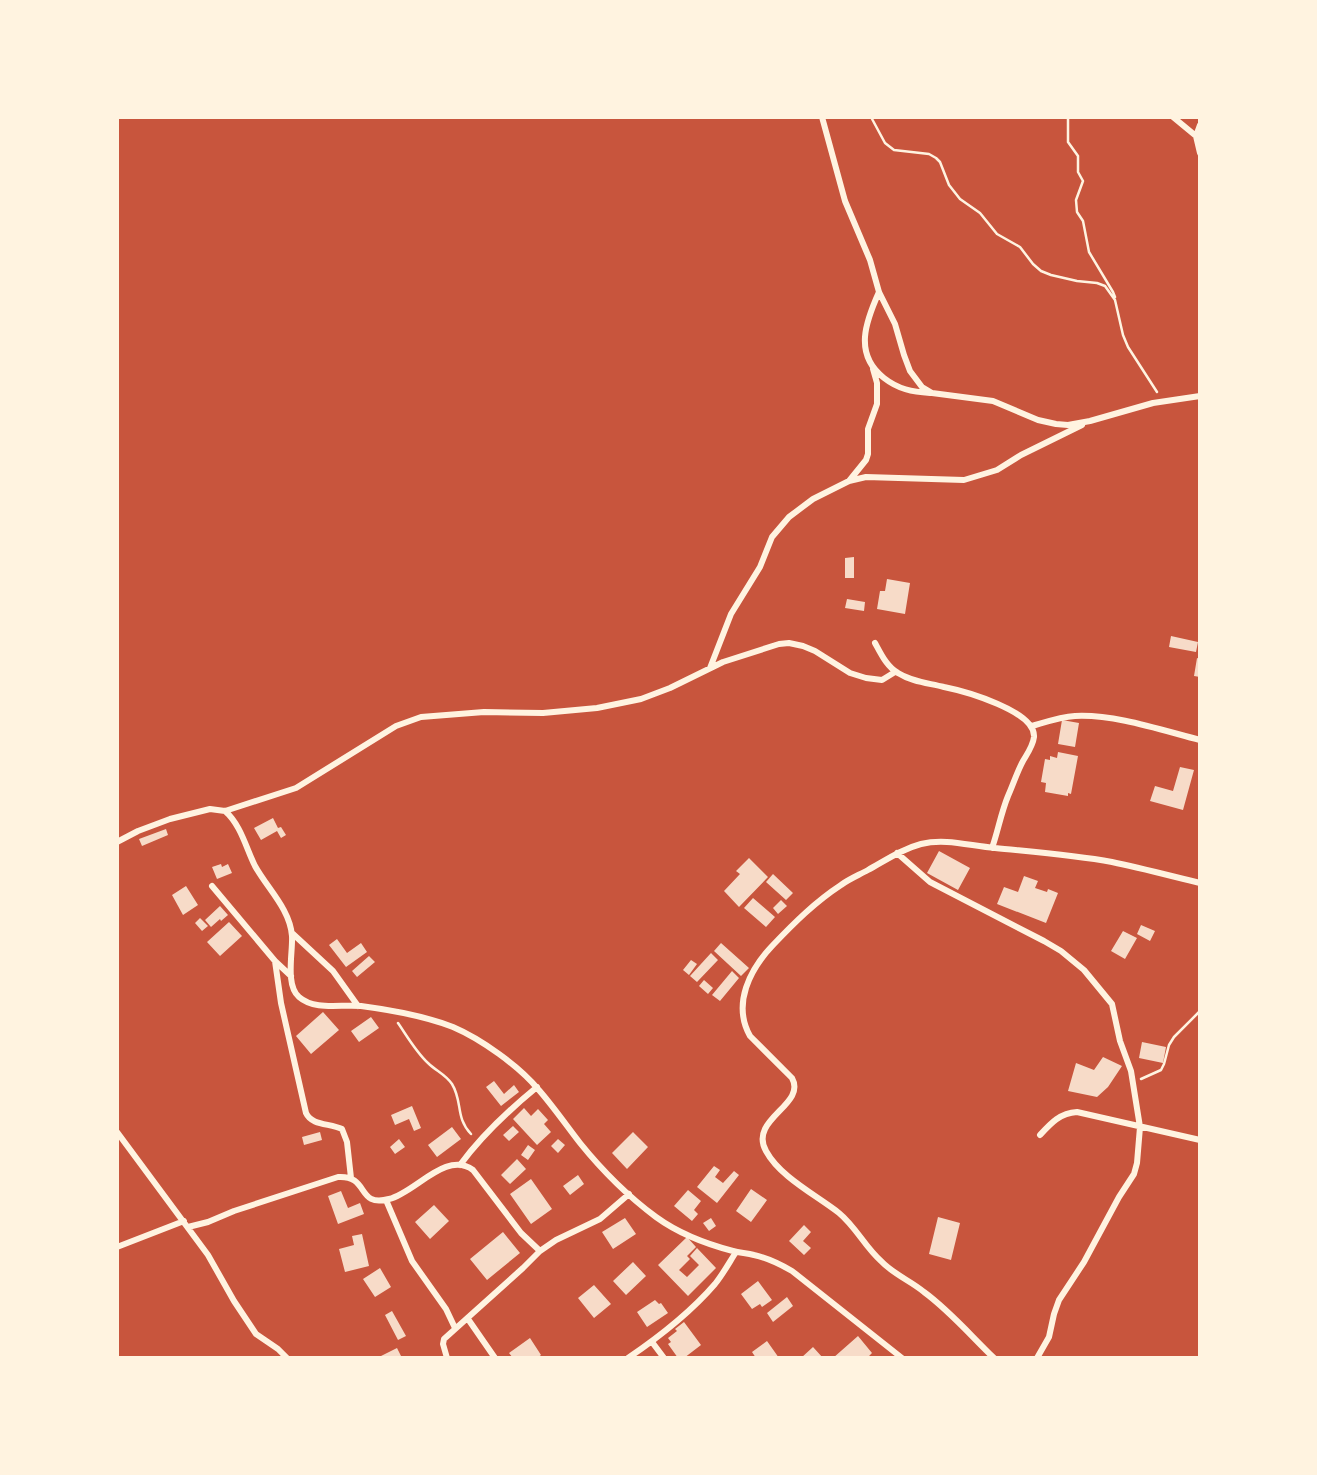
<svg xmlns="http://www.w3.org/2000/svg" width="1317" height="1475" font-family="'PT Sans',sans-serif">
<style>
.building{fill:#f7dbc8}
.lines{fill:none;stroke-linecap:round;stroke-linejoin:round}
.path{stroke:#fff3e0;stroke-width:2.5}
.minor{stroke:#fff3e0;stroke-width:6}
</style>
<rect width="100%" height="100%" fill="#c8553d"/>
<path class="building" d="M854 557V578H845V558Z
M887 579 910 583 905 614 877 609 880 591H885Z
M847 599 865 602 864 611 845 608Z
M1171 636 1198 642 1196 652 1169 647Z
M1197 658 1200 659V677L1194 676Z
M1062 720 1079 723 1075 747 1058 744Z
M1058 752 1078 756 1071 794 1068 793V796L1045 792 1046 783 1041 782 1045 759 1050 760V756L1057 758Z
M1180 767 1194 770 1183 810 1150 801 1155 786 1173 791Z
M273 818 278 828 281 827 286 835 281 838 277 831 261 840 254 828Z
M166 829 168 835 142 846 139 839Z
M939 851 970 868 958 890 927 873Z
M749 858 768 877 739 907 724 891 740 874 736 871Z
M221 864 222 867 228 864 232 873 217 879 212 867Z
M773 874 793 893 786 900 766 882Z
M1024 876 1038 881 1035 888 1047 892 1048 889 1058 893 1046 923 997 904 1004 887 1018 892Z
M186 886 198 905 183 915 172 895Z
M753 898 775 917 766 927 744 908Z
M781 900 787 906 778 914 773 908Z
M220 906 228 915 221 921 220 919 211 927 205 920Z
M200 918 208 926 202 931 195 923Z
M229 922 242 936 220 956 207 942Z
M1141 925 1155 931 1150 941 1137 934Z
M1123 931 1137 938 1125 959 1111 951Z
M337 939 347 953 361 943 367 952 346 967 329 945Z
M721 943 749 968 741 976 714 951Z
M711 953 718 960 697 982 690 976Z
M369 956 375 962 357 977 352 971Z
M691 960 697 964 689 975 683 970Z
M732 971 739 978 720 1001 712 995Z
M704 980 713 988 708 994 699 986Z
M323 1012 339 1030 311 1054 296 1036Z
M371 1017 379 1028 359 1042 351 1031Z
M1142 1042 1166 1047 1163 1063 1139 1058Z
M1103 1057 1122 1066 1108 1087 1097 1097 1068 1091 1076 1063 1094 1070Z
M494 1081 504 1094 514 1085 519 1092 501 1106 486 1087Z
M412 1106 421 1128 414 1131 409 1119 395 1125 391 1115Z
M524 1108 531 1116 538 1109 548 1120 544 1124 551 1132 537 1145 513 1119Z
M513 1126 519 1132 509 1141 503 1135Z
M452 1127 461 1139 437 1157 428 1145Z
M320 1132 322 1140 304 1145 302 1137Z
M633 1132 648 1147 627 1169 612 1153Z
M399 1139 405 1147 395 1154 390 1147Z
M558 1139 565 1145 558 1153 551 1146Z
M528 1145 535 1150 528 1160 521 1155Z
M517 1159 526 1169 510 1184 501 1175Z
M714 1166 720 1170 715 1177 723 1183 734 1171 739 1175 717 1203 697 1187Z
M578 1175 584 1184 570 1195 563 1186Z
M531 1179 552 1209 531 1224 510 1194Z
M751 1189 767 1200 751 1222 736 1211Z
M688 1190 701 1201 694 1210 698 1214 692 1221 674 1206Z
M341 1191 348 1208 360 1203 364 1214 338 1224 328 1196Z
M434 1205 449 1221 430 1239 415 1222Z
M938 1217 960 1223 951 1260 929 1254Z
M625 1218 636 1234 613 1249 602 1232Z
M711 1218 716 1226 709 1231 703 1223Z
M804 1225 811 1232 803 1241 811 1248 804 1255 789 1241Z
M503 1232 520 1253 487 1280 470 1259Z
M362 1234 369 1266 345 1272 339 1249 354 1245 352 1236Z
M687 1237 696 1247 687 1256 690 1259 679 1270 687 1277 699 1265 690 1256 697 1248 716 1268 688 1296 658 1265Z
M633 1262 646 1276 626 1295 613 1281Z
M380 1268 391 1287 375 1297 363 1279Z
M758 1281 772 1300 762 1307 760 1304 752 1309 741 1294Z
M594 1285 611 1304 594 1318 578 1298Z
M787 1297 793 1306 773 1322 767 1313Z
M655 1300 659 1304 661 1303 668 1313 647 1327 637 1312Z
M392 1311 406 1336 398 1340 385 1315Z
M684 1322 701 1345 684 1358H678L668 1344 671 1342 668 1338 677 1331 675 1329Z
M858 1336 872 1353 867 1358H833Z
M530 1338 541 1355 537 1358H513L509 1353Z
M767 1341 779 1358H756L752 1352Z
M813 1347 823 1358H801Z
M397 1348 402 1358H377Z"/>
<g class="lines">
<path class="path" d="M871 117 885 143 894 150 929 154 936 158 940 162 949 185 960 199 980 213 997 234 1020 247 1033 264 1041 271 1051 275 1077 281 1097 283 1105 286 1115 300 1123 335 1128 347 1157 392
M1068 117V142L1078 156V172L1083 181 1076 200 1077 212 1083 221 1089 252 1113 292 1115 297
M398 1023C407 1036 416 1052 428 1063 436 1071 445 1074 452 1084 463 1102 455 1117 471 1134
M1141 1079 1161 1070 1164 1064 1169 1045 1174 1037 1200 1011"/>
<path class="minor" d="M822 117 845 201 870 260 879 292 895 324 904 355 910 371 922 387 932 393 993 401 1038 420 1056 424 1068 425 1090 421 1153 403 1200 396
M1173 117 1196 136
M1200 125 1196 136 1200 153
M879 292C866 321 853 354 884 378 898 389 912 392 930 393
M849 481 866 460 868 454V429L877 404V383L873 369
M875 643C881 654 887 667 898 673 912 682 929 683 944 687 964 691 1036 711 1034 737 1033 746 1027 754 1023 761 1017 772 1013 785 1008 796 1001 813 998 831 992 848
M710 668 731 614 760 567 772 537 789 517 813 499 849 481 866 477 964 480 997 470 1021 455 1082 425
M1032 726C1046 722 1060 717 1075 716 1115 714 1161 730 1200 740
M225 811C241 825 246 848 255 866 267 888 290 909 292 936 293 952 285 985 299 997 315 1011 341 1004 361 1006 391 1010 425 1016 453 1027 481 1039 519 1066 538 1089 553 1106 566 1125 580 1143 601 1169 629 1197 656 1217 678 1233 706 1244 733 1251 740 1253 747 1253 754 1255 768 1258 780 1264 792 1271L902 1358
M117 842 138 831 170 819 210 809 225 811 296 788 396 726 421 717 484 712 543 713 597 708 641 699 670 688 723 662 779 644 789 643 803 646 815 651 850 673 866 678 882 680 895 672
M897 853 930 882 1044 941 1061 951 1084 970 1112 1004 1120 1041 1131 1071 1140 1127 1137 1163 1134 1174 1119 1197 1084 1262 1059 1300 1054 1314 1049 1337 1037 1358
M212 886 275 961 291 976
M292 933 333 971 358 1006
M275 961 281 1003 306 1113C312 1126 330 1123 342 1129L347 1142 351 1178
M117 1132 208 1255 234 1301 256 1334 278 1349 287 1358
M1040 1135C1051 1123 1060 1113 1077 1112L1200 1140
M460 1165C482 1135 509 1110 537 1087
M386 1200 412 1261 446 1309 455 1328
M188 1227 208 1222 234 1211 338 1177C370 1175 356 1208 389 1199 415 1193 446 1150 473 1170L521 1233 540 1251
M117 1247 184 1221
M468 1319 495 1358
M652 1342 664 1358
M447 1358 443 1344 444 1339 523 1268 540 1251 556 1240 600 1219 629 1194
M628 1358C659 1337 690 1313 715 1284 723 1274 729 1263 736 1252
M994 1358C971 1336 950 1311 924 1292 911 1281 893 1274 881 1261 865 1247 856 1227 839 1213 816 1195 780 1177 766 1151 748 1119 807 1105 792 1078L750 1036C732 1004 750 969 773 945 794 923 815 902 841 885 849 879 859 875 868 870 886 860 902 849 921 844 946 838 970 846 995 848 1034 852 1073 855 1112 862 1141 868 1171 876 1200 883"/>
</g>
<rect width="1317" height="1475" fill="none" stroke="#fff3e0" stroke-width="238"/>
</svg>
